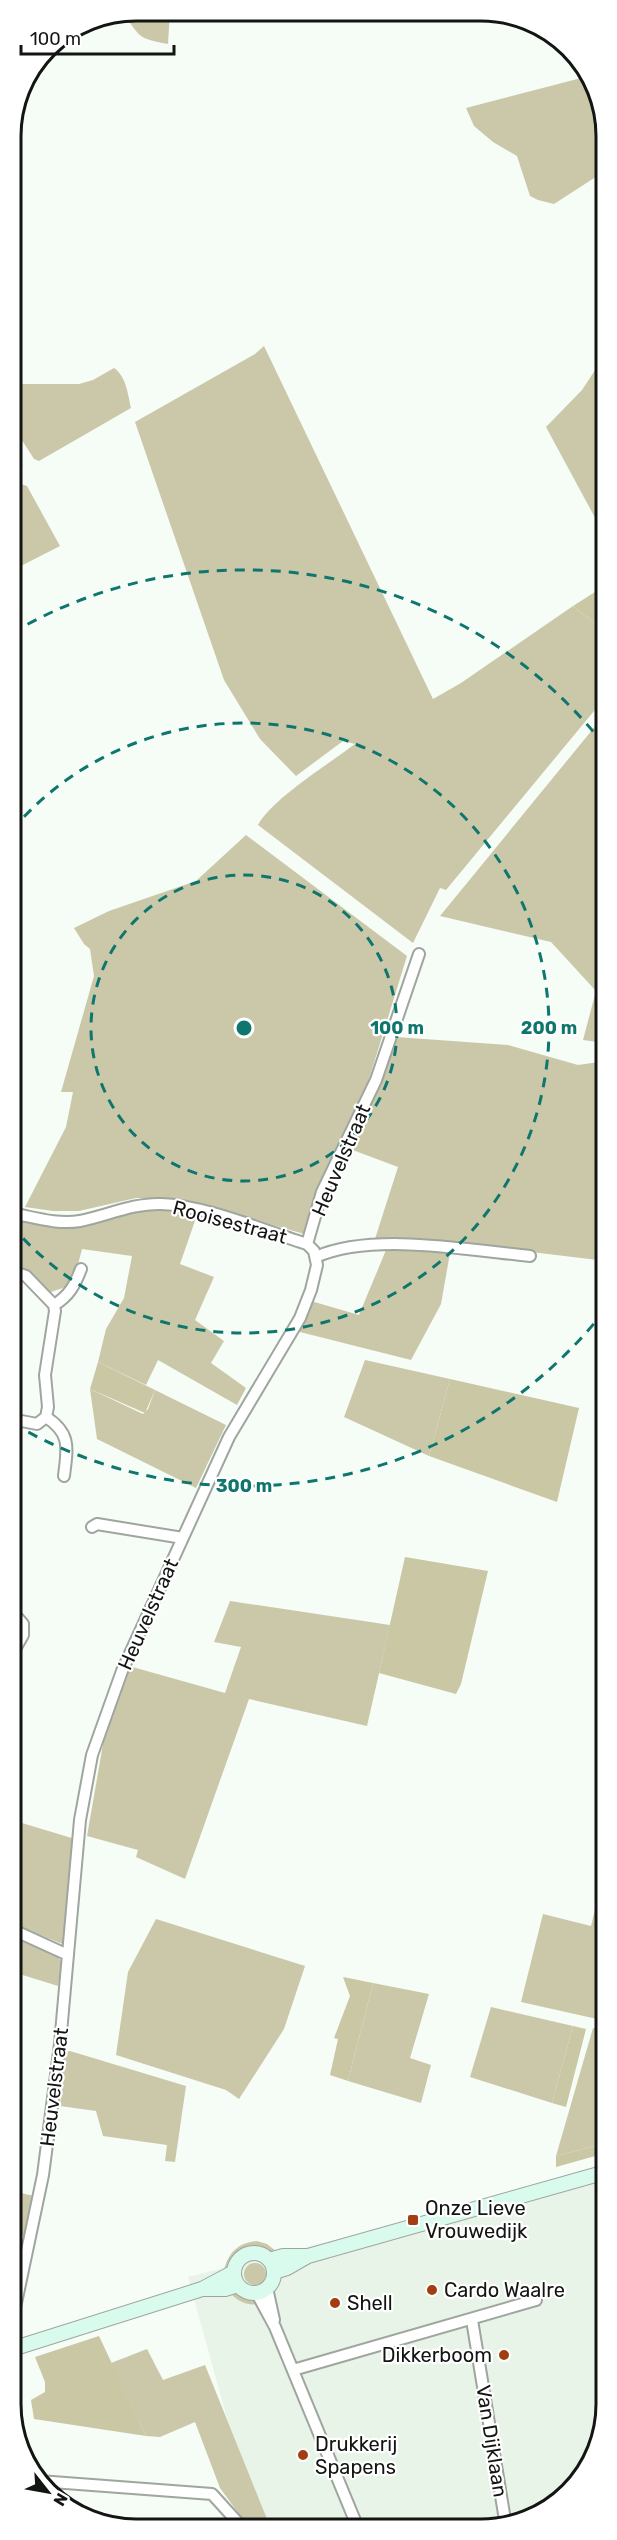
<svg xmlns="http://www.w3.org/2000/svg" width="617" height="2540" font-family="Rubik,sans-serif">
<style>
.built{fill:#e8f4e8}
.green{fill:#cbc8a9}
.forest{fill:#cac7a5}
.water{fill:#b0dcd7}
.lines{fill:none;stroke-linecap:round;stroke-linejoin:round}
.street-casing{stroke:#9fa59f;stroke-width:14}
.secondary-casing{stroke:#9fa59f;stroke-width:16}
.street{stroke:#fff;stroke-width:10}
.secondary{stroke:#d8fbee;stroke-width:14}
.ring{fill:none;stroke:#0f766e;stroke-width:3;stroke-dasharray:10 8}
.poi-dot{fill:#a33e12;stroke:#fff;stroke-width:2}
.labels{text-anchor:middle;stroke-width:4.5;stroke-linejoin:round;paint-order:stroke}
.street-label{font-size:20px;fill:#131513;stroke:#fff}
.poi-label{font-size:20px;fill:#131513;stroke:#fff;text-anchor:start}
.rim{fill:none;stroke:#131513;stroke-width:3}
.centre{fill:#0f766e;stroke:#fff;stroke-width:3}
.ring-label{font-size:18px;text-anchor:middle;font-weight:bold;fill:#0f766e;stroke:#fff;stroke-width:4.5;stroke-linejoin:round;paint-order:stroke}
</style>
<rect width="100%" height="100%" fill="#f6fcf6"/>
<path class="built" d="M597 2174 606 2246V2412L575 2487 543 2513 498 2528H250L247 2491 188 2277Z"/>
<path class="green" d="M136 11H170L168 44C136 38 141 37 123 13Z
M585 77 605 119V171L554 204 538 200 530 196 517 156 493 142 474 126 466 108Z
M264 346 433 699 461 683 573 606 606 632V678L594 711 446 890 440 888 413 943 258 825C272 799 330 763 355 744L343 741 296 776 260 739 224 680 135 422 255 354Z
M605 355 606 538 546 427 582 390Z
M114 368C126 376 128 394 131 408L39 461 34 459 11 423V384H79L93 380Z
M11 446 23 466 11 473Z
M21 484 27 486 60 546 11 571V490Z
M606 713V1043L583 1040 596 991 551 942 440 916Z
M246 835 407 956 365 1092 321 1185 304 1234 215 1208 168 1198H136L79 1211H53L25 1207 66 1127 73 1092H61L94 976 90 949 84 944 74 928 109 911 196 881Z
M396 1037 508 1045 578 1065 606 1061V1261L497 1248 374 1242 398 1167 350 1149 372 1102Z
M164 1208 197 1215 180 1264 214 1277 195 1320 224 1341 211 1363 246 1388 237 1405 158 1360 146 1385 98 1362 106 1329 124 1298 132 1256 82 1249 75 1276 69 1286 51 1292 11 1268V1219L46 1226H65L140 1209Z
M386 1250 450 1253 441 1304 411 1360 296 1331 311 1301 359 1315Z
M365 1360 450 1379 429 1456 344 1417Z
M90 1389 143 1414 148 1409 155 1390 226 1425 196 1488 97 1439Z
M230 1601 390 1625 367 1726 249 1699 185 1879 136 1857 138 1850 87 1836 106 1727 129 1666 225 1693 241 1647 214 1642Z
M12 1820 75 1839 65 1945 11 1923Z
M605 1868 606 2021 521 2002 543 1914 591 1926Z
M156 1919 305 1966 284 2029 239 2099 226 2090 116 2055 128 1972Z
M11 1936 57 1956 62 1962 58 1986 13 1972Z
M373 1983 429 1994 410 2058 431 2065 421 2103 348 2081Z
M491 2007 573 2026 552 2103 470 2077Z
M593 2028 606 2032V2065L603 2067 604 2087H606V2098L604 2100 606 2113V2143L556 2156Z
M70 2051 186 2086 175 2162 165 2161 167 2145 103 2136 96 2111 60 2106 65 2056 66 2052Z
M12 2191 34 2196 26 2236 12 2232Z
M257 2241 267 2244 281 2255C271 2257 264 2247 254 2248 239 2249 235 2267 224 2270 229 2252 238 2243 257 2241Z
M244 2274a11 11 0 1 1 22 0a11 11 0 1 1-22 0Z
M230 2292 238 2293 258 2304C247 2306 236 2301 230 2292Z
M147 2349 163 2380 205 2365 267 2519 247 2525 220 2488 195 2422 160 2437 146 2436 111 2363Z"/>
<path class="forest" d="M606 585V632L573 606Z
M98 1362 155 1390 145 1413 90 1389Z
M450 1379 579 1408 557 1502 429 1456Z
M405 1557 488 1571 461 1684 456 1694 379 1673Z
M343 1977 373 1983 348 2081 330 2075 338 2039 334 2038 350 1996Z
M573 2026 586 2029 566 2107 552 2103Z
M606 2143V2153L556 2167V2156Z
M99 2336 146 2436 34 2419 31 2400 45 2392V2382L35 2357Z"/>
<path class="water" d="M606 2065V2087H600C594 2079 599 2070 606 2065Z"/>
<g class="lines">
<g class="street-casing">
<path id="street" d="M11 1213C33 1217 57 1225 80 1221 106 1216 133 1203 161 1204 204 1205 265 1231 307 1244
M307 1244 322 1192 376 1080 419 954
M316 1257C372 1232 469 1250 530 1256
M11 1271 26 1276 54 1305 55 1311 45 1375 48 1407 46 1417 37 1424 11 1419
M54 1305C69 1296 75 1285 81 1269
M46 1417C72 1434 67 1449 64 1476
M92 1527 97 1524 183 1538
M11 1610 23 1624V1635L11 1656
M11 1929 68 1955
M267 2288 274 2320
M256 2292 275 2327 358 2528
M472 2320 506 2526
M12 2322 43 2175 60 2044 80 1820 92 1755 122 1671 229 1437 300 1318 311 1290 317 1265 314 1251 307 1244
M293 2370 536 2300
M39 2481 212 2494 242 2527"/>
</g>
<g class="secondary-casing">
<path id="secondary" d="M234 2273a20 20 0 1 1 40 0a20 20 0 1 1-40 0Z
M269 2260 283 2256H308
M274 2272 287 2268 308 2256 606 2172
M205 2289H225L238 2285
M12 2349 202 2289 234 2272"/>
</g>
<use href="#street" class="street"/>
<use href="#secondary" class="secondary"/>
</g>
<g class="ring">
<circle cx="244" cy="1028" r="153"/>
<path d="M12 830A305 305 0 1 1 12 1226"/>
<path d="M605 1310A458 458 0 0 1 12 1423M12 633A458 458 0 0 1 605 746"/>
</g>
<g class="poi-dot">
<rect x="407" y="2214" width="12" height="12" rx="3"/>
<circle cx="432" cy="2290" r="6"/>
<circle cx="335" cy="2303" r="6"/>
<circle cx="504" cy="2355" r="6"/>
<circle cx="303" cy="2455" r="6"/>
</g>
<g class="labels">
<g class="street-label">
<text transform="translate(341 1160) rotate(-67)" y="7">Heuvelstraat</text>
<text transform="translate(230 1222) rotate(15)" y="7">Rooisestraat</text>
<text transform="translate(148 1614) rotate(-66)" y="7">Heuvelstraat</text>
<text transform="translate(54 2087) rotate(-83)" y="7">Heuvelstraat</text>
<text transform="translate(492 2441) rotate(81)" y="7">Van Dijklaan</text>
</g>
<g class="poi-label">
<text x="425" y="2215">Onze Lieve<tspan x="425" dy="23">Vrouwedijk</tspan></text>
<text x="444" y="2297">Cardo Waalre</text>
<text x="347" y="2310">Shell</text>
<text x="492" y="2362" text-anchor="end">Dikkerboom</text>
<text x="315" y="2451">Drukkerij<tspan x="315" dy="23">Spapens</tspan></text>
</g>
</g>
<path d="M0 0H617V2540H0ZM136 21H481A115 115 0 0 1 596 136V2404A115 115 0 0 1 481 2519H136A115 115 0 0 1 21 2404V136A115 115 0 0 1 136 21Z" fill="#fff" fill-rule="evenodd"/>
<path class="rim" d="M136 21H481A115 115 0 0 1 596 136V2404A115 115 0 0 1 481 2519H136A115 115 0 0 1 21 2404V136A115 115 0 0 1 136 21Z"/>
<circle cx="244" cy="1028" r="9" class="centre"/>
<g class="ring-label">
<text x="397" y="1034">100 m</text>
<text x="549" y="1034">200 m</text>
<text x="244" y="1492">300 m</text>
</g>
<g transform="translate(48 2492) rotate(121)" stroke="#ffffff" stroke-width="4.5" paint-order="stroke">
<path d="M0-4.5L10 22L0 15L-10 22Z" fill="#131513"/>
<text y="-9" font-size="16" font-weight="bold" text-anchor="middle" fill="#131513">N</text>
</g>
<path d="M21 45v9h153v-9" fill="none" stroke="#131513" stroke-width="3"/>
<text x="30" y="45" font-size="18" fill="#131513" stroke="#ffffff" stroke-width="4.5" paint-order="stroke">100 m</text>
</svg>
